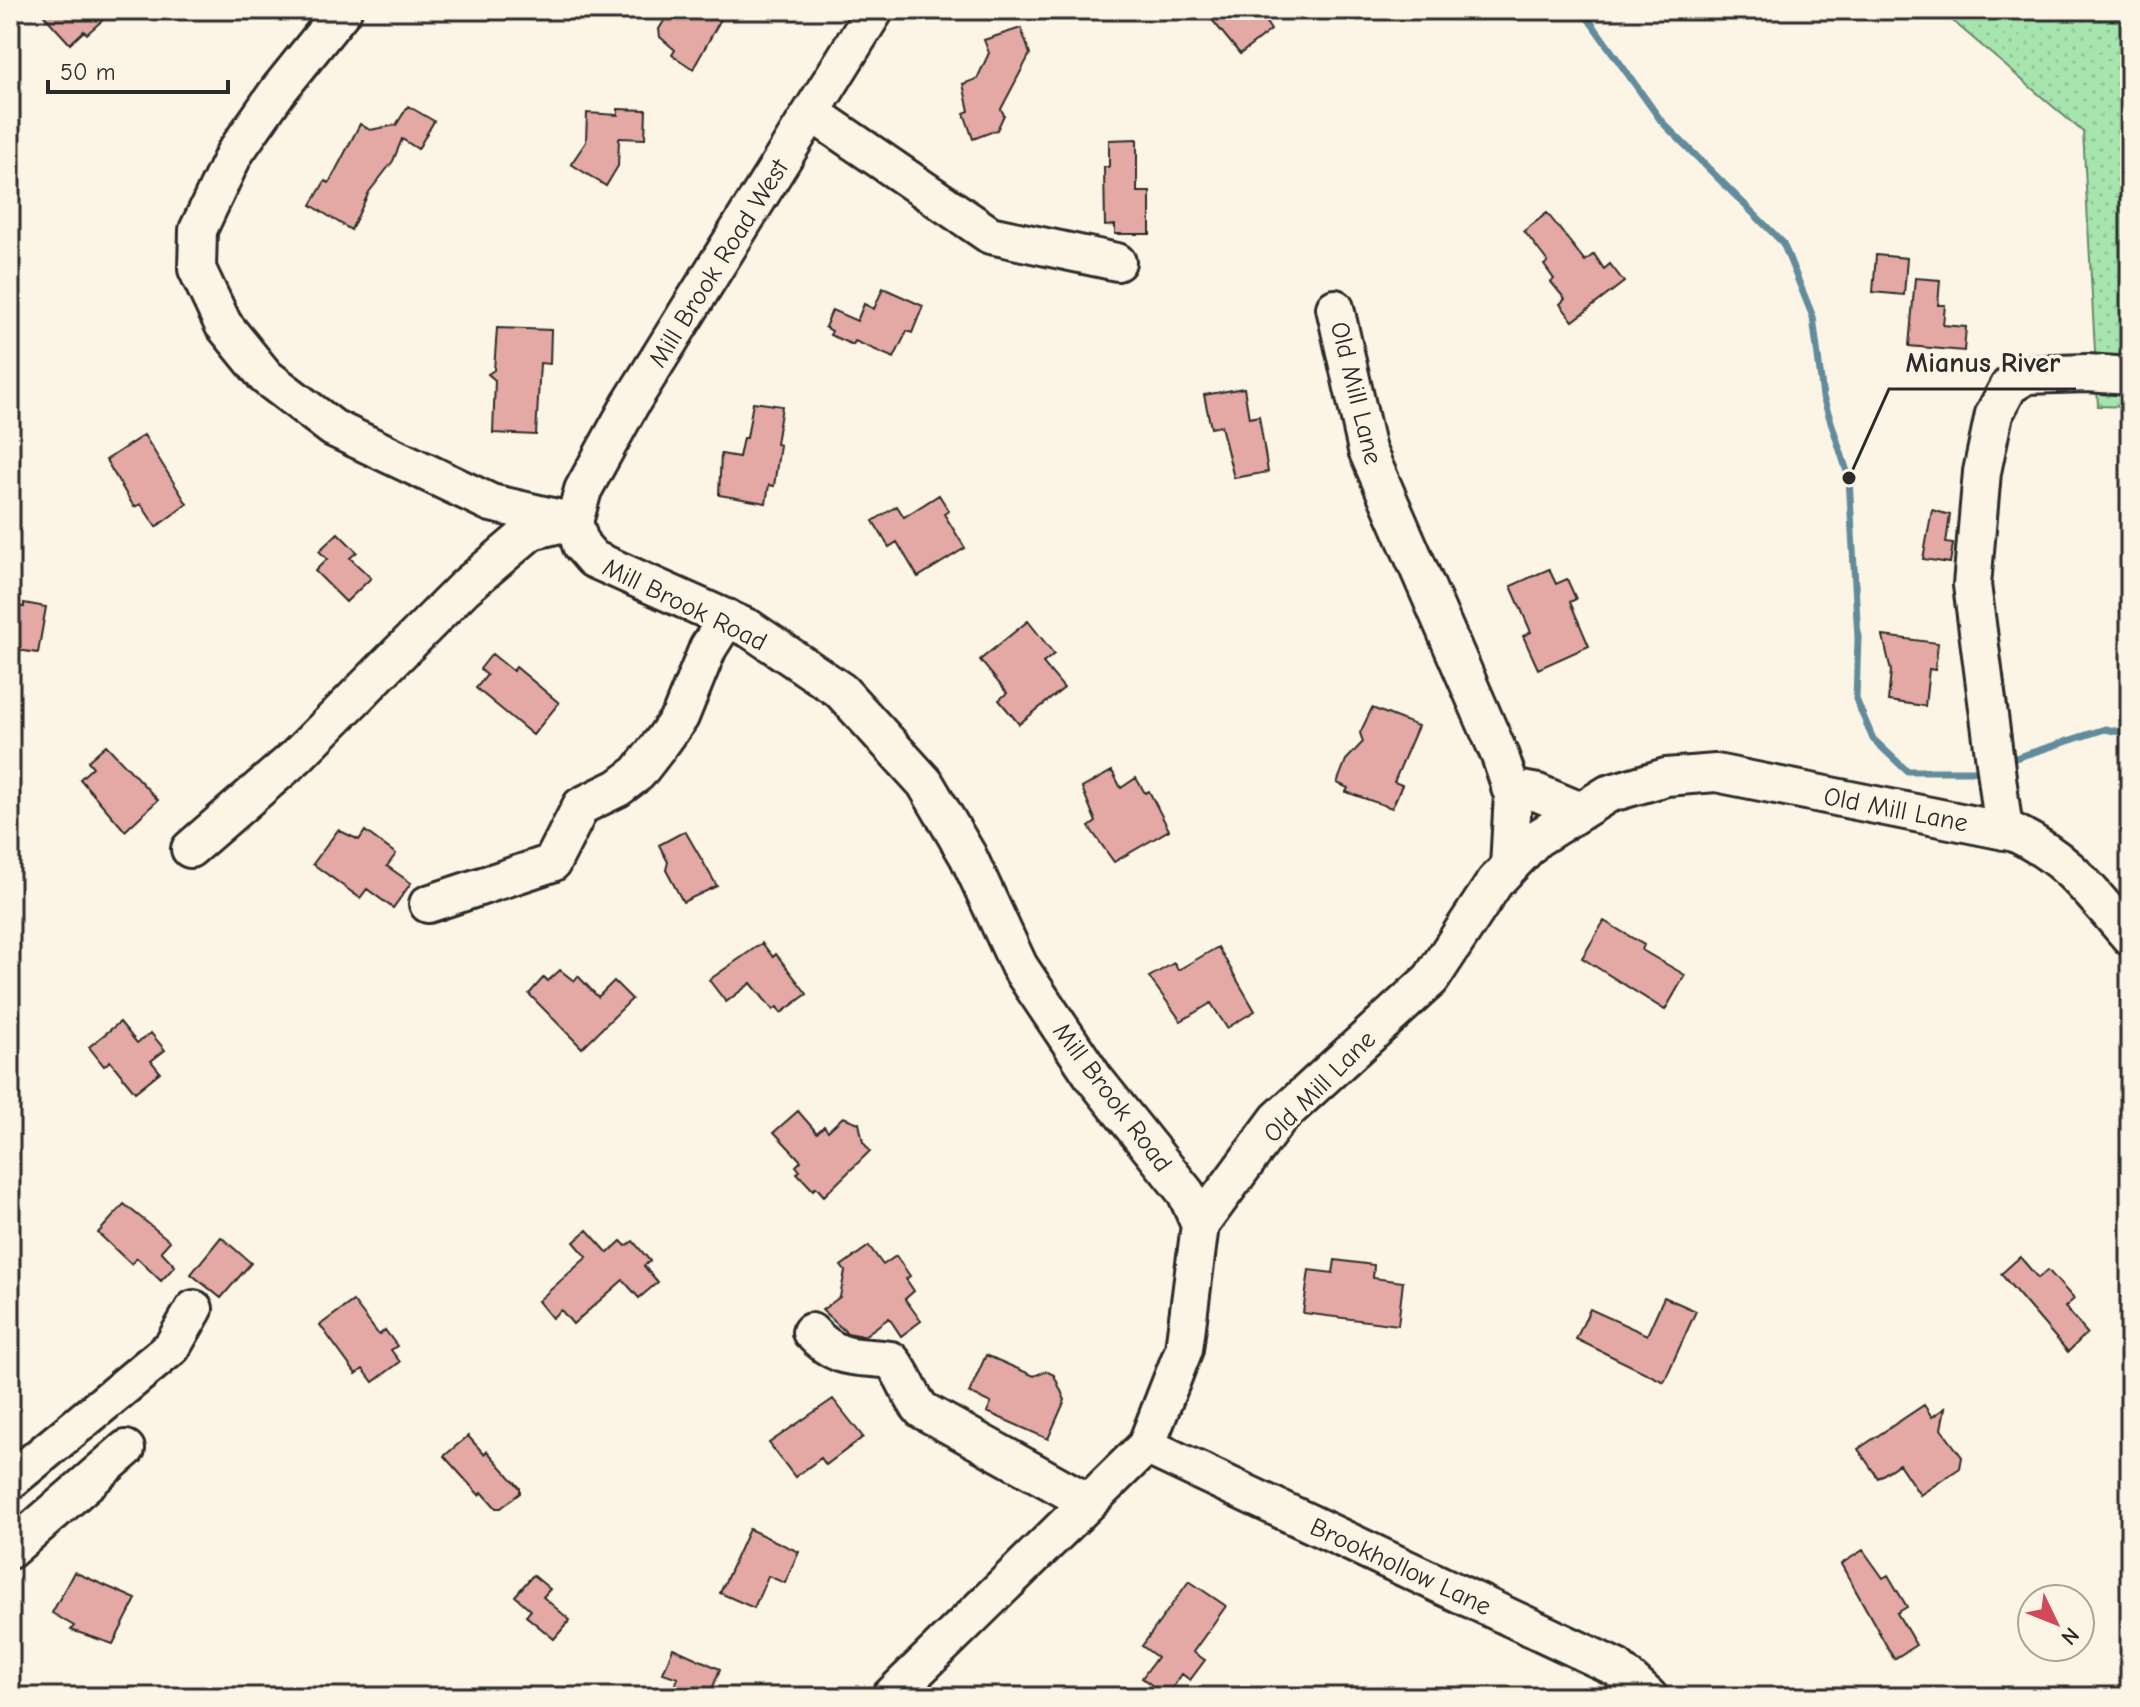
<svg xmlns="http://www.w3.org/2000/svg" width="2140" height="1707" font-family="'Comic Neue',sans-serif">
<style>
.park{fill:url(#park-dots);stroke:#68886c;stroke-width:2}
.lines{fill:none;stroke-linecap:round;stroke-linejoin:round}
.stream{stroke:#628c9c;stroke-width:7}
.building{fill:#e4a9a4;stroke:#2b2b2b;stroke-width:2}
.minor-casing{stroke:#2b2b2b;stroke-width:42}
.minor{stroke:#fcf5e5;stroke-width:36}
.labels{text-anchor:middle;stroke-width:7;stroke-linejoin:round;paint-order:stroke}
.street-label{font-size:26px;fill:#2b2b2b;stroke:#fcf5e5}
.leader{fill:none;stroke:#2b2b2b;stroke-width:3}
.callout-dot{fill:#2b2b2b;stroke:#fcf5e5;stroke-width:3}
.callout-label{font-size:28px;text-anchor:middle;font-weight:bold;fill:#2b2b2b;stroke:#fcf5e5;stroke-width:7;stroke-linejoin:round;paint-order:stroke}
</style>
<defs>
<pattern id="park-dots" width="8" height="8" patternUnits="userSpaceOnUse" patternTransform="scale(2)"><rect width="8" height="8" fill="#a6e5ad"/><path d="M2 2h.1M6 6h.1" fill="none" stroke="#8fc595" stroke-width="1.8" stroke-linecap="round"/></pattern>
</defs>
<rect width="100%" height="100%" fill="#fcf5e5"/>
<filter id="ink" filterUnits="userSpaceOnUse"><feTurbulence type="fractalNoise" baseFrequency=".0125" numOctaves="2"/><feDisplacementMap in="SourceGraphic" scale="16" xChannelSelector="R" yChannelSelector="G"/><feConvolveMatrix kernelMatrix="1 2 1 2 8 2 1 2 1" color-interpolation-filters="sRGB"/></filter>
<g filter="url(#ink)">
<path class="park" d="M1940 10H2130V407L2098 406 2083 132Z"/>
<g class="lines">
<path class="stream" d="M1582 10 1662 122 1783 243 1813 317 1823 397 1849 478 1858 638 1856 699 1873 739 1907 771H1977L1987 768
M2006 761 2105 729 2130 734"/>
</g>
<path class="building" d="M39 10H114L87 34 84 31 70 44Z
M671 10H726L693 69 672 55 675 50 660 37 659 29Z
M1204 10H1258L1271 30 1240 54Z
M1021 28 1030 54 1001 109 1004 115 997 130 973 139 964 113 969 111 963 84 977 79 989 53 984 40Z
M408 106 434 121 418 149 402 139 393 161 369 192 351 230 311 205 325 181 329 183 360 124 370 130 396 125Z
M618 109 646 110 645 139 619 138 618 166 606 186 571 164 586 142 587 113 618 115Z
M1137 139V192H1150V234H1115V225L1105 226 1104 167H1109V140Z
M1547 213 1585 261 1594 254 1604 269 1610 264 1624 282 1573 321 1560 304 1565 299 1551 282 1554 279 1544 265 1548 262 1524 231Z
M1876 255 1907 258 1904 295 1873 292Z
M1915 278 1940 280 1938 305H1945L1943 325 1966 327 1964 351 1909 346Z
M883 288 923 306 912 333 907 331 894 358 855 341 853 345 830 335 832 331 825 327 832 310 857 321 864 304 874 309Z
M497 328 551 330 550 364 540 363 536 435 493 433 495 380 488 374 494 370Z
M1244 388 1249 418 1259 416 1268 472 1234 478 1221 426 1211 428 1204 395Z
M753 402 782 406 776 444 780 445 774 486 769 485 766 503 719 495 721 454 739 457 743 438H747Z
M144 435 187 504 156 527 141 504 134 507 106 460Z
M939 495 949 511 944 514 965 548 918 577 897 542 889 547 873 521 897 506 904 517Z
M1932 510 1950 515 1946 543 1953 544 1950 563 1923 559Z
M338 533 357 552 350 558 371 578 346 602 315 571 327 559 319 551Z
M1549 569 1556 584 1567 579 1576 599 1570 602 1589 646 1538 669 1523 636 1531 632 1511 586Z
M24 603 46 607 38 653 10 649V605L24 607Z
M1028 621 1054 654 1043 663 1064 688 1019 724 999 700 1007 693 980 660Z
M1883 636 1938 643 1935 670 1929 669 1925 706 1888 701 1891 671Z
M492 654 513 671 516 667 559 703 533 735 476 688 487 675 480 669Z
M1372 708 1418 726 1394 782 1402 785 1392 808 1346 792 1348 788 1337 783 1346 760 1363 742 1360 733Z
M106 745 158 800 125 831 80 779 93 767 88 761Z
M1112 771 1121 788 1136 778 1145 793 1149 791 1169 830 1114 862 1089 827 1096 822 1082 788Z
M338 830 359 840 365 831 396 854 387 866 411 883 393 908 367 889 360 898 313 864Z
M685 831 717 886 683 902 666 870 668 862 659 845Z
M1604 921 1644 945 1642 950 1685 975 1665 1010 1582 958Z
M762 943 773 957 776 954 807 994 781 1013 777 1007 773 1010 751 983 726 1002 709 980Z
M1218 947 1255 1011 1227 1028 1211 1003 1181 1021 1149 977 1174 963 1178 970Z
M560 970 574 981 578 976 598 997 614 981 632 999 582 1048 529 994 544 977 548 981Z
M120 1022 137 1043 151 1033 165 1050 151 1061 160 1072 135 1092 110 1061 104 1066 89 1047Z
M798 1111 817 1133 824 1126 828 1131 843 1117 859 1123 863 1142 870 1151 824 1196 816 1187 813 1190 797 1173 800 1171 796 1166 801 1161 774 1132Z
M124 1204 170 1241 161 1251 175 1266 161 1281 137 1258 131 1264 98 1233Z
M587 1230 608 1253 621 1241 626 1246 633 1241 650 1261 644 1266 658 1282 639 1298 623 1280 573 1324 561 1310 552 1318 538 1301 587 1257 574 1242Z
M221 1237 251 1263 221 1298 191 1274Z
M869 1246 883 1265 896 1256 910 1276 906 1279 914 1291 905 1299 921 1321 901 1336 889 1318 864 1336 847 1333 822 1310 840 1297 845 1271 841 1266Z
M2020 1257 2038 1278 2048 1270 2074 1299 2065 1307 2087 1333 2068 1352 2001 1274Z
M1335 1260 1374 1265 1373 1278 1403 1282 1398 1325 1303 1313 1309 1270 1333 1273Z
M1664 1297 1696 1311 1664 1382 1576 1339 1590 1309 1647 1335Z
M353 1301 379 1335 385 1330 397 1346 391 1350 400 1362 373 1382 363 1369 356 1374 320 1325Z
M986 1355 1034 1376 1046 1371 1054 1375 1065 1400 1048 1439 987 1412 991 1403 969 1393Z
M833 1399 863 1437 826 1465 821 1458 795 1477 769 1443Z
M1924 1405 1932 1417 1945 1408 1941 1429 1962 1457 1960 1468 1920 1495 1899 1464 1878 1478 1858 1449Z
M468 1436 484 1454 487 1451 520 1488V1493L501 1508H496L482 1492 479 1495 444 1456Z
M749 1529 799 1552 785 1583 768 1576 754 1608 720 1593Z
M1863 1550 1883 1578 1888 1575 1907 1607 1897 1613 1916 1645 1894 1659 1841 1564Z
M74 1572 136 1599 113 1644 71 1630 74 1626 52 1613Z
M533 1575 550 1589 543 1597 570 1620 554 1639 526 1616 531 1610 515 1596Z
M1189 1581 1226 1606 1193 1652 1205 1660 1190 1680 1182 1674 1167 1696 1142 1678 1157 1657 1142 1646Z
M673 1648 720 1669 709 1697H670L678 1678 663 1673Z"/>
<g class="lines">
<g class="minor-casing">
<path id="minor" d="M343 10 278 91 234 154 198 230 197 269 223 324 266 377 333 428 491 503 574 522
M812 113 990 235 1117 262
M1335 308 1367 450 1500 756 1513 794 1509 867
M574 522 581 545 593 559 750 629 841 691 925 783 968 856 1019 966 1094 1078 1186 1193 1200 1225
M574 522 583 490 631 403 875 10
M1510 788 1538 793 1581 811
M2004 831 1972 585 1982 472 1994 414 2009 386 2027 375 2087 373 2130 376
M190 849 296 757 464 588 531 531 568 522
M428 904 552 863 581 806 618 788 638 773 662 742 680 717 708 648 727 618
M811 1332C839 1362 855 1355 891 1360 905 1375 908 1394 922 1410L1088 1502
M1146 1446 1617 1668 1649 1697
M10 1481 172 1347 194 1309
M10 1550 126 1449
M890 1697 1146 1446 1184 1349 1200 1225 1278 1119 1431 979 1495 882 1536 839 1608 794 1666 777 1716 773 2015 833C2071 861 2090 892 2130 937"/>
</g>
<use href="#minor" class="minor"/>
</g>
</g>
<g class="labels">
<g class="street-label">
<text transform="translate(718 263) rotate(-58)" y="9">Mill Brook Road West</text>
<text transform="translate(1357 393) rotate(76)" y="9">Old Mill Lane</text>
<text transform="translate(685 604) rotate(26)" y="9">Mill Brook Road</text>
<text transform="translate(1896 809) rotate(11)" y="9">Old Mill Lane</text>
<text transform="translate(1319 1086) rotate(-45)" y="9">Old Mill Lane</text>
<text transform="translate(1113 1097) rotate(53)" y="9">Mill Brook Road</text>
<text transform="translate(1401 1566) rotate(25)" y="9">Brookhollow Lane</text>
</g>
</g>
<path class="leader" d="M1849 478L1889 389H2076"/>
<circle class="callout-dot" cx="1849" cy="478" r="8"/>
<g class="callout-label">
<text x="1983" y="372">Mianus River</text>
</g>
<rect width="2140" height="1707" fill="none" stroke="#fcf5e5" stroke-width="40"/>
<rect x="20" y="20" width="2100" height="1667" fill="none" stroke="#2b2b2b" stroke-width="3" filter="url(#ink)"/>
<g transform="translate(2056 1623) rotate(133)"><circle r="38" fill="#fcf5e5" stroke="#a8a49b" stroke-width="2"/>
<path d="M0-6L14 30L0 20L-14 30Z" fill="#d1495b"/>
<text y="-12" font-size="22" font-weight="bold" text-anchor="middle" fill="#2b2b2b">N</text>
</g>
<path d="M48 80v12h180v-12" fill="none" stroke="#2b2b2b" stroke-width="4"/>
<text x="60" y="80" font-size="24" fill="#2b2b2b" stroke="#fcf5e5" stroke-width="6" paint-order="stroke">50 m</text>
</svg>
